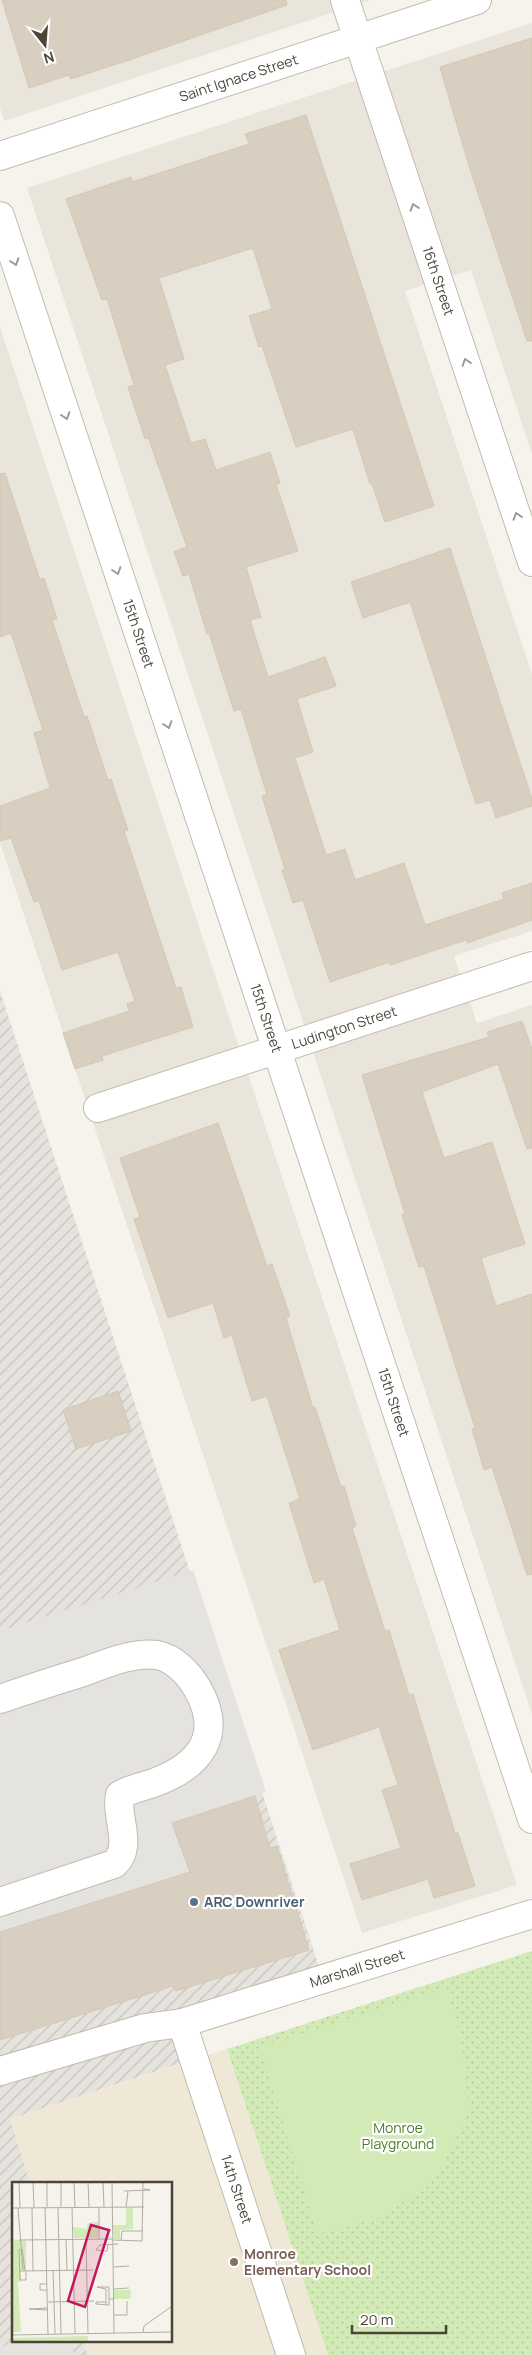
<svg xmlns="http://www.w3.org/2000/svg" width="532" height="2355" font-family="Manrope,sans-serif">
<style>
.residential{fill:#eae5da}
.industrial{fill:url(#industrial-furrows)}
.education{fill:#efe8d6}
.park{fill:url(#park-dots)}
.pitch{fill:#d2eab5}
.parking{fill:#e5e3e0}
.building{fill:#d8cfc1;stroke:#d3c7b4}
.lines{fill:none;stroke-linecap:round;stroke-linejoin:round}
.minor-casing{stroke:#c2bbae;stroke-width:30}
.minor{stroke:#fff;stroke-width:28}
.oneway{stroke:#9c9892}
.service-dot{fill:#5c6f8a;stroke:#fff;stroke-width:2}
.education-dot{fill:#8d6e63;stroke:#fff;stroke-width:2}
.labels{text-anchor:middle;stroke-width:4.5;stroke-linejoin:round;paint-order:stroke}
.street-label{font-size:14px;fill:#4b4439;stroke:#fff}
.service-label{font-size:14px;font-weight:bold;fill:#4e5e75;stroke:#fff;text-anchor:start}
.park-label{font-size:14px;fill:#4a7f2a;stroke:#fff}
.education-label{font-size:14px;font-weight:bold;fill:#785e54;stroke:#fff;text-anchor:start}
.inset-road{fill:none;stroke:#b2ada4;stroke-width:1}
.view{fill:#c2185b;fill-opacity:0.15;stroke:#c2185b;stroke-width:2.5}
.inset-edge{fill:none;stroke:#4b4439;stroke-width:2.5}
</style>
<defs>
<pattern id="industrial-furrows" width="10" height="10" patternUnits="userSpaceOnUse" patternTransform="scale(1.25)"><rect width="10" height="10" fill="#e6e2dd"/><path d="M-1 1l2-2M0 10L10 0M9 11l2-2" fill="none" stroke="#c7c3be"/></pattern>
<pattern id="park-dots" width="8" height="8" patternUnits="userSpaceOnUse" patternTransform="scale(1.25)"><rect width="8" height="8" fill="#d2eab5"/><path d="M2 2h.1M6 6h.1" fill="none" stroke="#b6ca9c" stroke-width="1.8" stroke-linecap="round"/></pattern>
</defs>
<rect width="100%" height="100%" fill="#f6f3ec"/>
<path class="residential" d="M0 0H371L4 121 0 108Z
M532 23V454L471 270 405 291 532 674V931L454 956 477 1023 532 1005V1714L27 188Z
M0 327 517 1885 362 1933 0 843Z"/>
<path class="industrial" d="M0 991 323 1979 182 2023 194 2059 10 2119 31 2184H14V2341H83L88 2355H0Z"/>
<path class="education" d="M227 2049 328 2355H88L83 2341H171V2184H31L10 2119Z"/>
<path class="park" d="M532 1951V2355H328L227 2049Z"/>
<path class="pitch" d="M446 1988 461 2038 469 2112 439 2174 385 2216 318 2234 259 2047Z"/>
<path class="parking" d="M193 1570 266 1792 172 1823 189 1873 0 1932V1631Z
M19 2341H70L74 2355H0V2347Z"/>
<path class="building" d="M2 0H286L287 5 129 60 71 79 69 75 29 88Z
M532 38V341H527L469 166 440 67Z
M306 115 434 506 385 522 372 484H370L353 429 296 447 262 346 259 347 249 316 272 309 253 248 159 278 184 359 165 365 191 443 205 439 216 470 270 452 280 483 276 484 298 551 246 567 261 617 250 620 268 677 325 657 336 686 297 699 313 752 295 758 326 855 345 849 355 880 404 863 425 925 504 899 502 893 532 883V920L467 943 466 940 390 965 389 962 330 982 303 900 293 903 282 870 285 869 262 796 267 795 241 709 234 711 209 633 207 634 189 574 183 576 174 552 187 547 148 437 145 439 128 387 134 385 107 299 102 300 66 199 131 177 132 182 249 144 245 134Z
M5 473 40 580 44 578 57 619 52 620 84 717 87 716 108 780 111 779 128 830 124 831 176 988 181 987 193 1027 102 1056 103 1060 75 1069 63 1033 129 1011 127 1004 135 1001 118 952 62 970 39 901 34 902 11 838 0 841V806L50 788 34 733 43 730 11 633 0 637V474Z
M450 548 532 799V806L496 818 490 800 476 804 410 602 363 618 351 582Z
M522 1021 532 1049V1148L527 1149 498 1064 422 1092 444 1158 492 1142 525 1244 481 1258 496 1306 532 1294V1574L527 1575 492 1467 484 1470 472 1429 475 1428 424 1266 419 1267 402 1215 405 1214 362 1075 489 1037 487 1032Z
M218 1123 267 1266 272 1264 290 1316 286 1318 313 1408 315 1407 341 1487 344 1486 356 1526 352 1528 385 1631 389 1630 409 1695 413 1694 455 1833H458L475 1886 434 1898 428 1879 362 1900 350 1864 401 1848 382 1790 398 1785 379 1727 313 1750 279 1650 340 1630 324 1579 314 1583 289 1503 300 1499 267 1396 252 1401 232 1335 224 1338 213 1303 168 1318 134 1219 140 1217 120 1158Z
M118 1391 131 1431 76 1449 63 1410Z
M255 1796 270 1848 277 1846 309 1950 176 1991 173 1986 0 2040V1932L190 1872 172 1823Z"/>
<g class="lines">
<g class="minor-casing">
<g id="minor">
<path id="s1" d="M345 0 532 562"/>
<path id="s2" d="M0 156 477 0"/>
<path id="s3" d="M0 216 532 1819"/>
<path id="s4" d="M98 1108 532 966"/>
<path d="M0 1699C27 1690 53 1681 80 1673 103 1665 131 1652 157 1655 174 1658 189 1674 197 1688 224 1734 201 1765 156 1782 143 1787 132 1788 120 1795 115 1817 134 1847 114 1864L0 1902"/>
<path id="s5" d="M182 2023 291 2355"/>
<path id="s6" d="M0 2071 145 2028 182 2023 532 1914"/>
</g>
</g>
<use href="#minor" class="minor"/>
</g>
<defs><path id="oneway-chevron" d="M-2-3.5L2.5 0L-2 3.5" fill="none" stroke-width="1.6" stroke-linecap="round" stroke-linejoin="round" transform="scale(1.25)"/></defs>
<g class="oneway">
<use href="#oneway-chevron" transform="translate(414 207) rotate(-108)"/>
<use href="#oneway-chevron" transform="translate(15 262) rotate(72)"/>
<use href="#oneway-chevron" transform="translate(466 362) rotate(-108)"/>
<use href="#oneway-chevron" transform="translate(66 416) rotate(72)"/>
<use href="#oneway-chevron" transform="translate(517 516) rotate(-108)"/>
<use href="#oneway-chevron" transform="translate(117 571) rotate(72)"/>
<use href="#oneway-chevron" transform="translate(168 725) rotate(72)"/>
</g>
<circle class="service-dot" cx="194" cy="1902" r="5"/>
<circle class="education-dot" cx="234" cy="2262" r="5"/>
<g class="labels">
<g class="street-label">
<text dy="5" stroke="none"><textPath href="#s2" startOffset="251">Saint Ignace Street</textPath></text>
<text dy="5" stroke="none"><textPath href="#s1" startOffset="296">16th Street</textPath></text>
<text dy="5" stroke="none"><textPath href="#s3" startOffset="440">15th Street</textPath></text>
<text dy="5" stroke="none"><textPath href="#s3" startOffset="845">15th Street</textPath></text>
<text dy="5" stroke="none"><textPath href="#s4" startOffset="259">Ludington Street</textPath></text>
<text dy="5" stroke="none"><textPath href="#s3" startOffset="1250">15th Street</textPath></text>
<text dy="5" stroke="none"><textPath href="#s6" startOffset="372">Marshall Street</textPath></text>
<text dy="5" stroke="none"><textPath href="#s5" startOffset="175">14th Street</textPath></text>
</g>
<g class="service-label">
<text x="204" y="1907">ARC Downriver</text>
</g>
<g class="park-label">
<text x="398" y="2133">Monroe<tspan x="398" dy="16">Playground</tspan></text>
</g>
<g class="education-label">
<text x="244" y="2259">Monroe<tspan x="244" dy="16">Elementary School</tspan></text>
</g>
</g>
<g transform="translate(12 2182)">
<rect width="160" height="160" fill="#f6f3ec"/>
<path d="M114 26H121V47L108 48V57H102L101 43H114ZM102 108H119L118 117H102ZM76 154V160H22L21 157 20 160H0V156Z" fill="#d2eab5"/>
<path d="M86 40V56H62L61 45 75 47V41ZM0 57 14 59V88H9V100H6L9 150H0Z" fill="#d2eab5"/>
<path class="inset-road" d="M7 0 8 26M21 0 22 25M35 0V25M49 0V25M62 0 63 25M76 0 77 25M91 0 92 25M100 0 102 151M112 9 138 8 132 7M33 25 36 152M46 25 49 152M60 25 63 151M87 25V57M114 25 116 9M0 26 132 25M6 26 11 88M20 26 21 89M54 57 55 88M74 57 76 151M7 58 100 57M101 58 130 59 131 0M109 58 110 49H131M96 63 95 69 84 68 88 63 106 62M10 67 7 68 8 98H14V89M10 67 13 89M101 85 117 84M41 88 43 152M7 89 81 88M35 102H28V108H35M101 107 117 106M36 120 82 119M94 120H84V122L97 123V117H102M94 122V107L85 105H97V117M35 126 17 127 35 128M102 133H115V119M131 150 132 144 160 124M0 153 160 150"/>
<path class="view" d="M79 43 97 48 73 125 56 119Z"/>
<rect width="160" height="160" class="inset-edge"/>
</g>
<g transform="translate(45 45) rotate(163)" stroke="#ffffff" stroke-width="4" paint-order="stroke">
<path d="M0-4L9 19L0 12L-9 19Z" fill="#4b4439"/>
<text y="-8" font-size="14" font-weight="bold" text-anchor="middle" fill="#4b4439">N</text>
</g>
<path d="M352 2325v8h94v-8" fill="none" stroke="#4b4439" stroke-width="2.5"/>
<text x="360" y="2325" font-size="15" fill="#4b4439" stroke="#ffffff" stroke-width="4" paint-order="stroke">20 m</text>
</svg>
